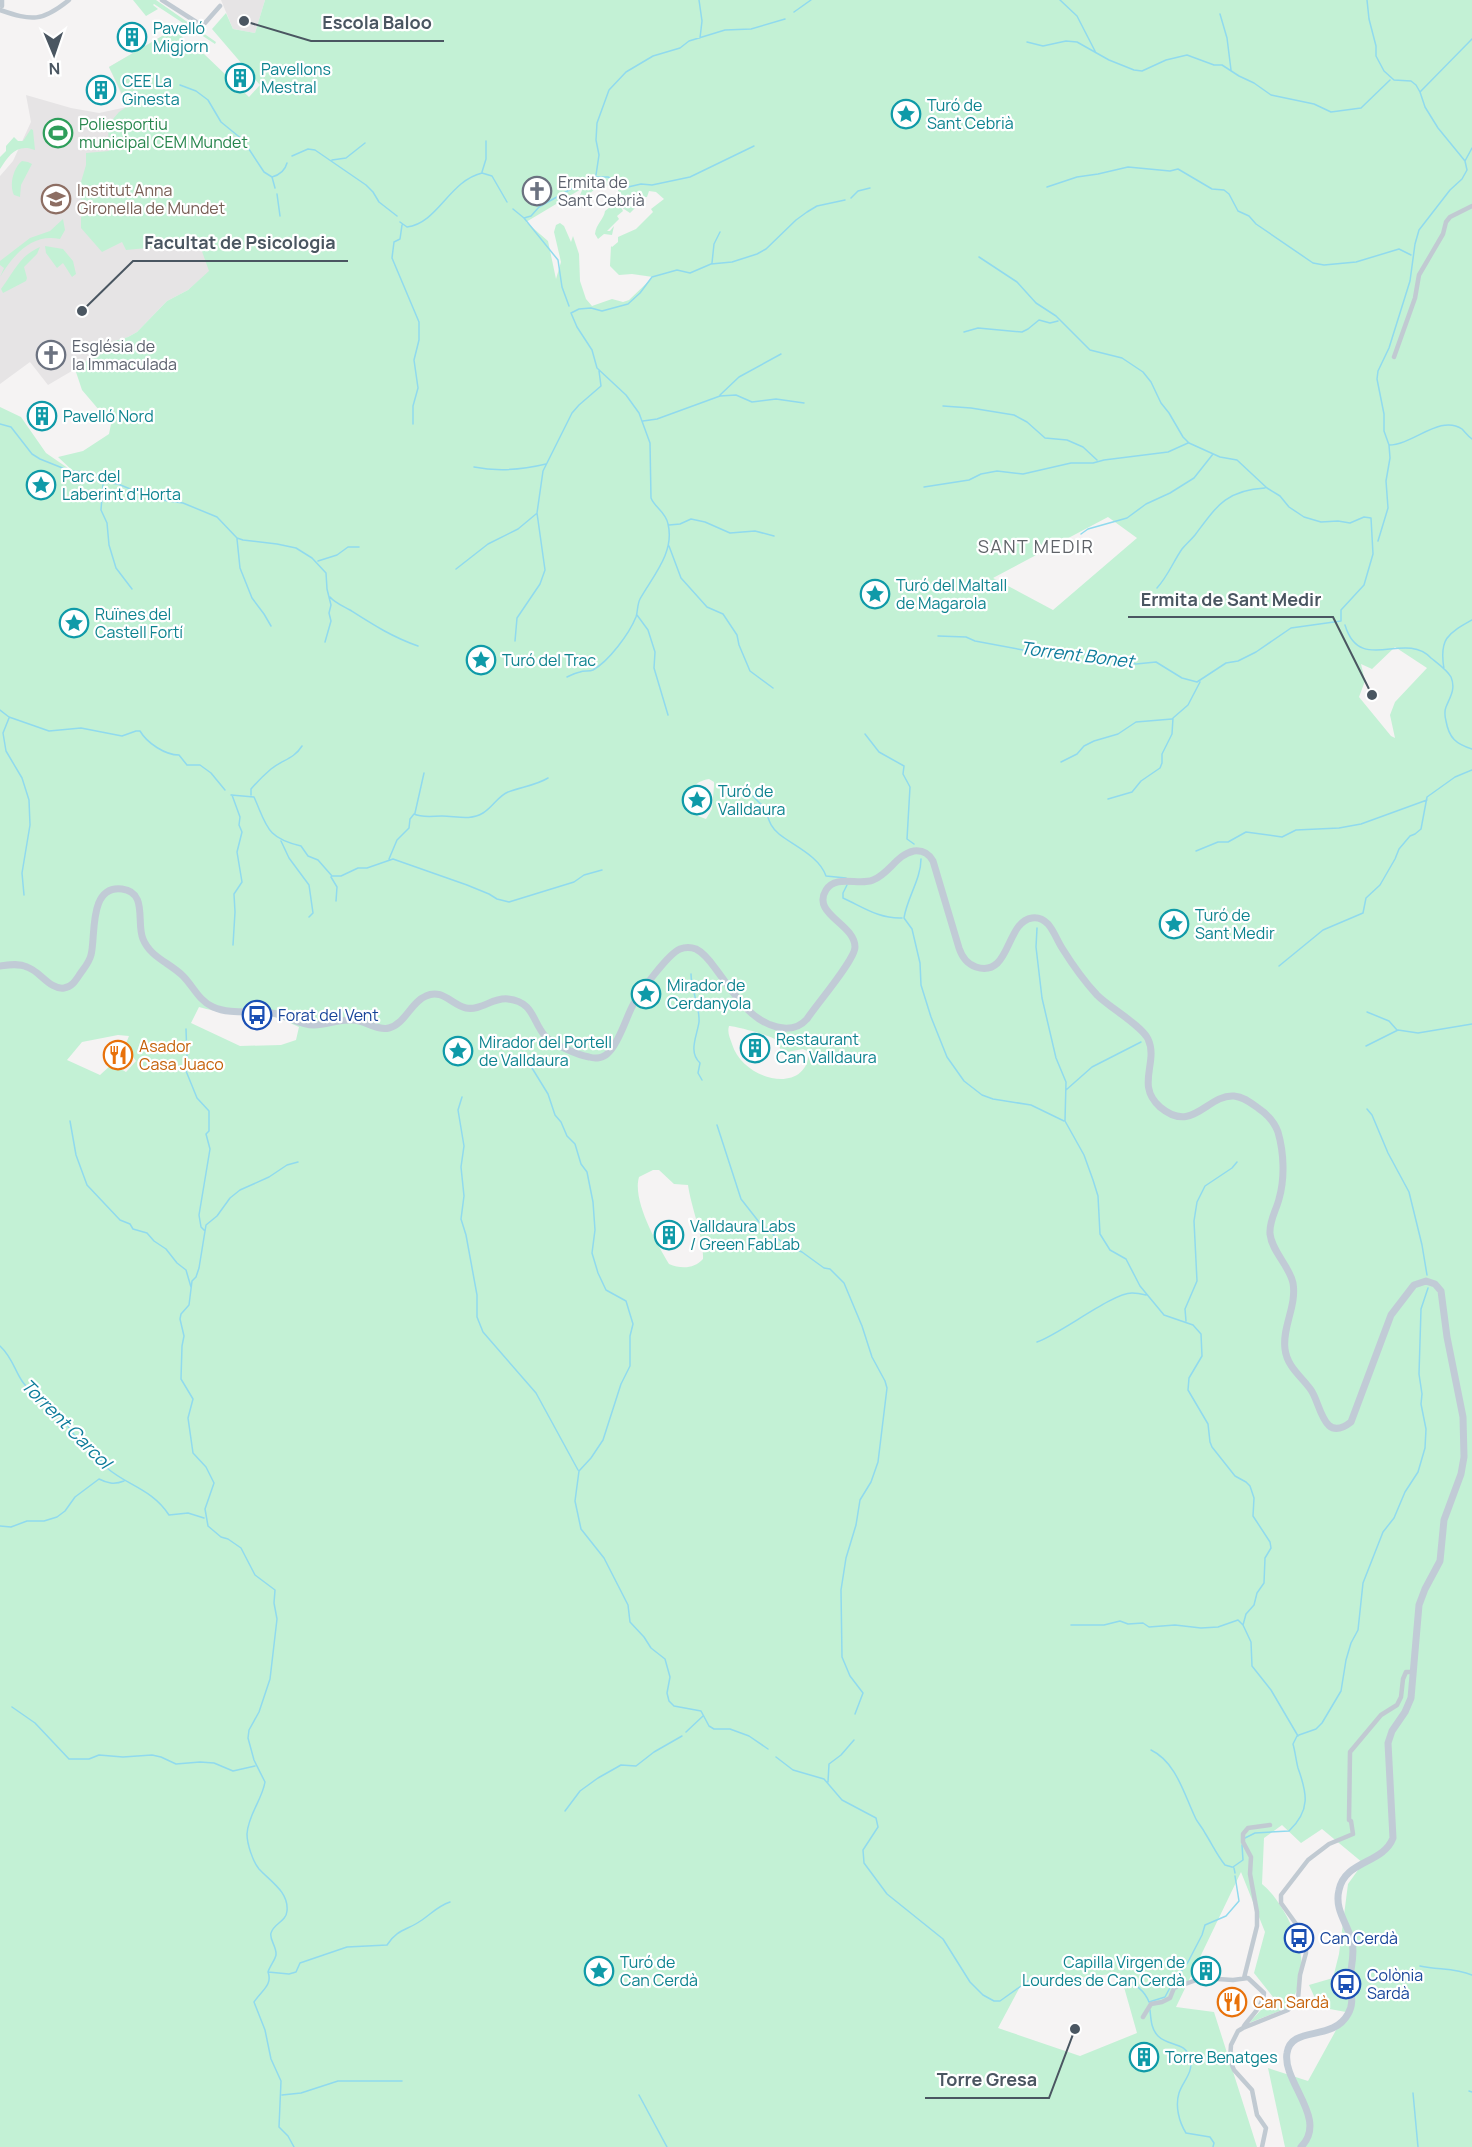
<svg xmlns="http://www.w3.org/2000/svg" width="1472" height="2147" font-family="Manrope,sans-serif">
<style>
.education{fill:#e6e4e5}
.green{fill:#c3f1d5;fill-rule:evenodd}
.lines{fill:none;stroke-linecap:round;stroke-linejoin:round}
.stream{stroke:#90daee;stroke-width:1.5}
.street{stroke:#c1cad2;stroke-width:4.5}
.secondary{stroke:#c1cbd6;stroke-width:7}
.labels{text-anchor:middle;stroke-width:4.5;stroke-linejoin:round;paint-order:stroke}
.culture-label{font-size:16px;fill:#0d838f;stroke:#fff;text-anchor:start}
.leisure-label{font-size:16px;fill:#27864d;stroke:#fff;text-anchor:start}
.worship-label{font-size:16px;fill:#5b616d;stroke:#fff;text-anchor:start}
.education-label{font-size:16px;fill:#785e54;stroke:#fff;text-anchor:start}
.transit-label{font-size:16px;fill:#164399;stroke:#fff;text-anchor:start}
.food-label{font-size:16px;fill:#c56008;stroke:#fff;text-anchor:start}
.neighbourhood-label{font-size:18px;letter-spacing:1.5px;fill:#5f6368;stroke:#fff}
.water-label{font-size:18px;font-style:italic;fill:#0c7c9b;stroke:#fff}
.leader{fill:none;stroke:#4a5661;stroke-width:2}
.callout-dot{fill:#4a5661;stroke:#fff;stroke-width:2}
.callout-label{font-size:18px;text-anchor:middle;font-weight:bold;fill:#4a5661;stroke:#fff;stroke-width:4.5;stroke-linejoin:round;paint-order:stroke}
</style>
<rect width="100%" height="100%" fill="#f5f3f3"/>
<path class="education" d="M221 0H265L255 33 233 29Z
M180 32 190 53 204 54 209 272 188 290 167 301 137 332 128 337 105 344 82 365 48 385 30 362 0 384V176L13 161 31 122 26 95 71 108 99 113 127 107 109 67 164 35Z"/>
<path class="green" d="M133 0H156L216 42 215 44 154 4 153 5 158 9 146 16Z
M265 0H1472V2147H1285L1268 2068 1308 2081 1346 2012 1319 2007 1309 1985 1333 1978 1339 1954 1348 1884 1363 1863 1322 1829 1301 1843 1282 1825 1264 1838 1262 1884C1283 1901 1307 1949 1301 1976 1299 1986 1294 1997 1290 2007L1249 2023 1273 1997 1254 1973 1265 1932 1241 1872 1176 2007 1214 2012 1257 2147H0V407L21 417 46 453 75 473 58 457 83 451 109 434 111 424 82 390 76 372 82 365 105 344 128 337 137 332 167 301 188 290 209 271 199 243 126 250 122 242 102 252 81 228V182L86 165V153L109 151 108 125 119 112 128 106 109 67 164 35 180 32 190 53 204 54 249 97 260 85 212 29 226 13 233 29 255 33ZM595 179 611 188H617L620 195 609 203 610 207 605 211C604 219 596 224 595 234L598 239 604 234 612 235 614 226 610 231H607L619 219 617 216 623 211 621 207 630 213 642 201V197H647L649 191 656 192 664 199 651 209 653 212 636 229 618 237V242L612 247 611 246 610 266 619 275 632 274 653 277 629 300 623 302 612 299 592 306 586 299 580 281 579 254 573 236 571 242 564 226 560 223 556 225 554 232 561 262 556 279 548 241 526 222 583 188 578 200 583 199 595 189 596 187 589 183ZM1108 517 1137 538 1053 610 993 578ZM1395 647 1427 668 1395 702 1390 715 1395 738 1391 736 1359 697 1365 681 1361 664 1372 669ZM709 779 714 782V786L712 809 706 819 698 816 689 808C688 792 692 782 709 779ZM199 1007C225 1015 248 1011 272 1016 281 1018 290 1023 299 1027L296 1040 281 1045 240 1046 191 1023ZM729 1026C736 1026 772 1036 776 1040 779 1043 780 1049 782 1053L803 1049 809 1052C807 1096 743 1081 732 1044 730 1038 727 1033 729 1026ZM118 1035 129 1036 125 1046 136 1061 126 1072 112 1064 100 1075 67 1060 82 1042ZM653 1170H659L674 1184 688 1185C691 1207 704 1238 703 1259 694 1269 681 1269 669 1264 657 1244 632 1201 639 1177ZM1120 1973 1137 2033 1080 2056 998 2028 1021 1985Z
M31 129 33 130 35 150C17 143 9 155 0 169V157L6 151V146L14 137 18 141H23Z
M22 161 28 162 32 164 21 185 20 197 14 195C9 186 13 168 22 161Z
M63 219 65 230 60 239C32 233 13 255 0 277L4 268 0 265V261L30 238 50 231Z
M45 246 63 249 73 261 76 274 72 277 63 263 57 268 46 253Z
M40 247 37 254 24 267 27 278 26 281 3 293 1 289C14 272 19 256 40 247Z"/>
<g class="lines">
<path class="stream" d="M699 0 702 21 700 38
M1060 0 1077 16 1096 53
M1367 0 1369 19 1376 46V56L1384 71 1394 80 1411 81 1416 85 1420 92 1425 107 1438 128 1465 161 1467 170 1462 179 1450 190 1419 230 1415 244 1410 281 1389 348 1378 371 1377 379 1384 414V431L1389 445 1390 458 1386 481 1388 508 1378 541
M794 12 811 0
M1220 14 1227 38 1231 70
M1027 42 1043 46 1066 41 1077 42 1109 60 1134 70 1142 71 1166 60 1187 55 1214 65H1222L1239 76 1254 83 1271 95 1314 104 1331 112 1361 108 1390 80
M180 85 196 91 208 100 221 122 243 140 264 172 272 177C279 175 285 171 287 163
M1420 92 1472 39
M292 156 308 149 315 150 366 185 373 192 379 202 397 216
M332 160 346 158 365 143
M1465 161 1472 148
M482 172 486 159V141
M272 177 275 188
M595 177H608L628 187 641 184 652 185 690 177 754 146
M1047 187 1077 177 1098 174 1128 167 1170 171 1178 169 1212 189 1224 190 1229 194 1238 211 1249 216 1256 224 1313 263 1324 265 1356 262 1399 249 1411 255
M277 194 280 216
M851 198 858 191 870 188
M513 209 524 218 558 260 562 287 569 306
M524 218 531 216 539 207 596 175 599 155 596 140 597 123 609 90 626 72 653 56 680 48 689 41 725 30 751 29 785 19
M400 222 407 227C438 223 449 181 482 173L492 176 507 202
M402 225 400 239 394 242 392 258 419 322V340L414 360 418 388 413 406V424
M712 263 714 244 720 232
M964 332 978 328 1022 332 1028 329 1039 320 1050 323 1058 321
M720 395 739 377 781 354
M943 406 971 408 1014 415 1027 422 1045 438 1067 440 1083 447 1097 460
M643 421 657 419 720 396 736 395 752 402 776 399 804 403
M0 424 11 427 32 454 40 459 70 471 85 472 96 476 103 482 118 484 155 499 183 503 217 517 237 538 243 540 277 544 296 548 312 558 326 573 327 589 331 605 329 613 331 621 325 642
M1389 445C1413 445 1440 414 1462 429 1465 432 1468 436 1472 439
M474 467C499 472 521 470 546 464
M103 484 101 510 107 523 109 545 116 568 132 589
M924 487 969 480 981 474 997 471 1023 474 1071 463H1093L1104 460 1168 452 1188 443
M669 525 680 524 691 519 705 522 730 533 755 531 774 536
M1081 534 1088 529 1127 518 1146 504 1170 493 1194 478 1213 454
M237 539 240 568 252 598 264 614 271 626
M669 546 681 578 707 607 723 614 737 635 739 645 750 671 773 688
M318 561 337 555 348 547H359
M456 569 488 544 518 529 536 514
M1157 588C1168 576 1173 562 1182 549 1186 544 1191 540 1195 535 1216 507 1226 490 1265 488
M330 597C335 603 343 606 350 610 372 624 392 637 418 646
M637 615 648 630 655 652 654 668 668 715
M1345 625C1360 675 1404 630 1431 658 1437 663 1447 670 1451 677 1456 689 1450 697 1446 707 1444 712 1445 717 1446 721 1449 738 1456 744 1472 749
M938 636 966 637 975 641 1034 652 1061 650 1115 659 1136 664 1156 662 1182 678 1197 682 1226 663 1238 661 1256 652 1291 628 1341 621V610L1364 585 1373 554 1371 518 1364 517 1350 523 1338 521 1321 522 1304 517 1289 507 1280 496 1267 488 1237 460 1220 457 1189 443 1183 437 1169 413 1161 403 1151 382 1143 372 1122 358 1090 350 1056 316 1036 303 1017 282 979 257
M515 641 517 618 540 584 545 570 537 513 543 471 572 413 579 405 601 386 599 371
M1444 669C1439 639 1447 634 1472 620
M567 677C571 675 575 673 580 672 584 670 589 672 593 670 609 661 629 634 636 617 638 611 637 605 640 599 653 576 675 552 668 524 666 512 655 508 651 498L650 443 639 413 626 395 597 368 592 350 577 327 571 313 579 309 591 308 602 311 628 304 640 293 652 277 677 270 690 273 711 264 732 262 757 254 766 249 796 220 807 212 817 206 845 200
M0 710 9 717 49 731 81 728 122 736 136 731H140C147 743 165 755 179 755L187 765H200L211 773 225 790
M9 718 3 733 6 751 22 778 29 800 30 825 22 873 24 895
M865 734 879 752 904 766 903 774 910 787 907 839 914 844
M1061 762 1077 754 1084 746 1094 741 1118 734 1136 722 1172 719
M231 795 254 797C267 826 266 838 301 846L308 856 318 860 332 876H341L358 868H367L393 859 467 885 489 894 497 899 509 902 574 882 584 875 602 870
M232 795 240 817 239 825 242 832 237 852 242 882 234 894 235 912 233 945
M251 795V789C257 782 264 775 271 769 282 760 294 759 302 746
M753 796C756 800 760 803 763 806 769 815 767 824 779 834 794 846 819 856 826 876L846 878
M1108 799 1132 792 1141 781 1160 768 1162 763V754L1172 734 1173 718 1188 705 1200 682
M415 813 424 773
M281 841 289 858 309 885 313 913 309 917
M1196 851 1218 842H1228L1246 832 1282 837 1296 830 1339 828 1361 824 1427 800
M389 859 397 840 409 828 410 819 414 814C422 818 433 816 442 816 456 816 470 821 483 813 493 807 498 796 508 792 521 787 537 785 548 778
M921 859C921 879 907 898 904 918L912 929 920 963 921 985 931 1017 947 1057 964 1081 982 1095 993 1099 1031 1105 1064 1121
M331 877 337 887 336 901
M847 885 843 893V898C863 907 879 919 902 918
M1037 928 1036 947 1042 998 1056 1058 1066 1082 1065 1121 1084 1155 1093 1180 1098 1196 1100 1234 1110 1250 1126 1259 1140 1286 1164 1315 1193 1325 1201 1334 1202 1356 1189 1378 1188 1390 1208 1424 1210 1442 1212 1447 1235 1476 1246 1482 1250 1486 1254 1498 1253 1516 1270 1542 1271 1548 1265 1558 1264 1583 1257 1593 1254 1605 1246 1614 1243 1625 1251 1642 1252 1666 1271 1690 1298 1736
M1279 966 1323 930 1363 913 1366 898 1380 885 1395 859 1399 849 1410 836 1415 834 1421 829 1427 797 1455 777 1472 770
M691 974C691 990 700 1006 699 1022 697 1036 688 1052 700 1063L698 1073 702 1080
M1367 1012 1389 1021 1397 1030
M186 1029 187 1057 184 1066 197 1098 209 1111V1131L206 1134 210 1149 199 1215 201 1227 205 1231
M1366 1046 1398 1030 1418 1033 1472 1024
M532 1068 548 1094 555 1115 561 1122 567 1136 575 1144 581 1164 587 1172 593 1202 595 1230 592 1253 598 1273 606 1290 626 1301 633 1324 630 1336V1366L621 1384 603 1440 591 1458 579 1471
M1066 1090 1092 1067 1141 1042
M462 1097 458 1110 464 1146 461 1167 464 1196 461 1219 466 1235 477 1295V1317L483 1332 536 1393 578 1470
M1367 1109 1372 1115 1388 1153 1409 1192 1422 1245 1427 1275
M70 1121 76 1155 87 1185 120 1220 130 1224 133 1229 147 1233 154 1241 166 1249 177 1263 186 1270 191 1287
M717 1125 741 1199 759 1222 784 1244 802 1252 824 1268 830 1269 844 1283 862 1326 872 1357 885 1381 887 1388 878 1462 871 1482 860 1500 856 1525 846 1558 841 1590 842 1657 850 1676 863 1693 855 1714
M1186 1321 1185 1309 1197 1281 1194 1221 1197 1202 1205 1186 1232 1168 1237 1162
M1037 1342C1062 1333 1112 1293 1132 1293 1137 1293 1142 1294 1146 1295
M0 1346C12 1357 14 1369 22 1381 30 1393 52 1408 62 1418 67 1423 71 1432 76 1437 81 1441 87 1440 92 1446 97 1453 100 1462 107 1468 128 1486 152 1489 169 1515L188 1513 204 1518
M579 1471 575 1501 581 1529 604 1558 628 1605 630 1622 644 1637 651 1648 665 1659 670 1677 667 1693 669 1701 674 1706 701 1711 709 1726 714 1729H730L749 1736 768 1749
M0 1526 11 1527 27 1521H44L57 1517 65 1511 75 1497 99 1479C107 1483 114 1485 124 1481
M1071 1625H1104L1120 1621 1128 1624 1143 1623 1149 1627 1175 1625 1201 1628 1218 1627 1238 1620 1243 1625
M12 1707 35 1723 69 1759H89L99 1755 123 1757 152 1755 161 1757 176 1764 200 1762 214 1763 233 1771 255 1766
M686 1732 703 1716
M1299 1735 1316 1729 1322 1723 1341 1691 1346 1660 1351 1643 1358 1630 1363 1583 1383 1532 1394 1518 1405 1492 1418 1472 1425 1448 1426 1429 1421 1404 1422 1394 1419 1374 1421 1309 1428 1288
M1151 1750C1176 1762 1184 1794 1195 1817 1197 1822 1202 1827 1205 1833 1212 1844 1217 1855 1225 1865L1232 1867
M776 1757 793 1770 824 1779 842 1800 876 1818 878 1827 863 1850 864 1863 887 1894 943 1939 970 1982 983 1995 994 2001H1000L1028 1981 1050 1977 1094 1980
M828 1782 829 1764 841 1755 854 1740
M565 1811 580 1791 598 1778 621 1765 636 1766 654 1752 682 1736
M1245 1838 1255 1833 1289 1831C1311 1810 1307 1793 1298 1768 1296 1760 1295 1751 1293 1744L1297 1736
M1233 1867 1243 1860 1242 1845
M1234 1868 1235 1873
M1420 1966C1438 1970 1455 1968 1472 1975
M268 1972 289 1974 296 1972 300 1963 347 1947 387 1945C397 1929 408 1930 422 1920 432 1913 438 1906 450 1902
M1122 1977C1134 1984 1144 1989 1149 2002
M1149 2002 1165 1997 1173 1982 1188 1962 1202 1935 1205 1925 1226 1916 1239 1901 1235 1876
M1150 2010C1151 2019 1151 2029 1158 2036 1169 2047 1186 2041 1190 2059 1194 2072 1183 2081 1179 2093 1175 2106 1179 2122 1186 2133L1210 2137 1214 2143 1213 2147
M1469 2091 1472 2092
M1413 2093 1418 2147
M282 2095 301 2093 338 2081H402
M639 2095 667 2147
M294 2147 288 2136 279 2127 281 2081 271 2059 265 2030 254 2002C261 1991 273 1985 268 1972 270 1966 275 1960 276 1955 277 1947 269 1939 271 1933 274 1923 286 1922 287 1911 289 1892 270 1881 259 1869 253 1862 247 1844 247 1834 248 1815 262 1800 265 1782L254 1760 248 1738 249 1730 259 1712 270 1679 277 1619 274 1603 275 1590 255 1575 241 1548 228 1539 221 1537 208 1526 205 1509 214 1483 206 1467 193 1453 188 1418 193 1399 181 1379 182 1346 184 1336 180 1319 181 1314 189 1305 192 1281 196 1277 199 1268 206 1225 217 1216 230 1198 240 1190 269 1177 287 1165 298 1162"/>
<path class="street" d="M162 0 201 25 203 30
M2 6V0
M0 10C32 21 42 22 69 0
M201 25 205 23 220 6
M1394 357 1415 298 1419 275 1443 234 1446 222 1450 217 1472 206
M1244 1978 1257 1926V1912L1250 1874 1251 1857 1243 1842V1834L1248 1828 1270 1825
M1143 2017 1151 2004 1162 2002 1170 1998 1174 1988 1202 1978 1233 1980 1248 1978 1264 1993C1263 2006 1252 2015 1244 2026
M1262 2147 1266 2128 1257 2115 1252 2090 1234 2070 1230 2060 1231 2045 1238 2031 1243 2028 1288 2010 1298 1999 1300 1975 1306 1953V1942L1299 1928 1281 1903V1895L1308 1860 1329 1844 1353 1834 1351 1821 1349 1820 1350 1752 1381 1715 1397 1705 1401 1697 1403 1679 1406 1672H1413"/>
<path class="secondary" d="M0 966C9 965 18 963 27 967 40 971 50 990 64 988 72 987 76 980 80 974 84 968 89 963 91 955 96 937 88 885 122 889 148 892 136 923 143 939 150 957 170 963 183 976 193 986 199 1001 213 1007 231 1015 253 1010 272 1013 287 1015 299 1025 314 1025 327 1025 339 1019 352 1020 365 1020 377 1031 389 1028 405 1024 411 1002 426 996 442 988 452 1005 466 1008 481 1011 493 997 508 999 534 1002 532 1021 545 1036 552 1044 578 1055 589 1057 596 1059 604 1058 609 1052 620 1041 626 1017 634 1003 641 991 668 954 680 949 685 947 691 947 696 949 704 953 710 961 715 968 732 990 748 1020 777 1027 789 1030 799 1028 807 1019 816 1005 855 960 855 947 855 924 811 914 826 890 836 874 859 886 873 880 889 874 897 854 914 851 923 850 929 854 933 861L959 948C962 957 967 964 976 967 1011 978 1005 922 1032 918 1038 917 1044 920 1048 924 1054 931 1057 940 1062 948 1072 964 1084 981 1097 995 1110 1008 1141 1025 1148 1039 1159 1062 1135 1085 1160 1107 1193 1135 1207 1094 1234 1096 1244 1097 1251 1103 1258 1108 1267 1114 1274 1121 1278 1132 1284 1153 1285 1178 1279 1199 1276 1211 1269 1221 1270 1234 1272 1252 1289 1265 1293 1283 1297 1306 1282 1327 1285 1349 1287 1367 1302 1377 1311 1390 1321 1404 1323 1444 1351 1422L1391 1315 1414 1285 1426 1281 1435 1284 1441 1291 1447 1337 1463 1417 1464 1457 1461 1474 1444 1520 1440 1561 1425 1589 1419 1605 1411 1698 1405 1712 1392 1731 1388 1743 1393 1838C1383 1864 1345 1860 1339 1890 1334 1910 1348 1924 1352 1942 1355 1954 1351 1966 1350 1978 1350 1991 1355 2003 1348 2014 1333 2042 1291 2025 1287 2053 1282 2082 1329 2119 1301 2147"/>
</g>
<defs>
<g id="building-ring" transform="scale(1.5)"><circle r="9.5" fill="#fff" stroke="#0f9aa8" stroke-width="1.5"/><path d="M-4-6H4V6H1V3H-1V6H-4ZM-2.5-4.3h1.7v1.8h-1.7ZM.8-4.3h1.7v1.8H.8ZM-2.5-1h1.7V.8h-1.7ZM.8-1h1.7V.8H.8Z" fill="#0f9aa8"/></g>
<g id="sight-ring" transform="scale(1.5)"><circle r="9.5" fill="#fff" stroke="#0f9aa8" stroke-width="1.5"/><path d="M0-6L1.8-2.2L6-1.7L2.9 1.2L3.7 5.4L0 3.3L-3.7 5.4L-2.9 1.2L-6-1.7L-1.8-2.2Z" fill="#0f9aa8"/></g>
<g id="stadium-ring" transform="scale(1.5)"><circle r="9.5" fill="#fff" stroke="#2e9e5b" stroke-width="1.5"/><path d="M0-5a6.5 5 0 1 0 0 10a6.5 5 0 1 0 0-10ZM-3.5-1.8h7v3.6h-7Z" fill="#2e9e5b"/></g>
<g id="church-ring" transform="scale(1.5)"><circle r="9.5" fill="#fff" stroke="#6b7280" stroke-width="1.5"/><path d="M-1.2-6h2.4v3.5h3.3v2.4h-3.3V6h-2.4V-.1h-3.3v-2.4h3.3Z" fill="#6b7280"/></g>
<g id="school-ring" transform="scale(1.5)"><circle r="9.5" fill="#fff" stroke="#8d6e63" stroke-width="1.5"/><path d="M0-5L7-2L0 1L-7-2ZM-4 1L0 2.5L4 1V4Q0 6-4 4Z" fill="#8d6e63"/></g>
<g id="bus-ring" transform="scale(1.5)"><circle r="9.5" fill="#fff" stroke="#1a4fb4" stroke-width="1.5"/><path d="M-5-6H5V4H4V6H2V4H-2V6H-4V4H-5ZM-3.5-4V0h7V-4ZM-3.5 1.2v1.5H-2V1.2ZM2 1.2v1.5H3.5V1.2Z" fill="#1a4fb4"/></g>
<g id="restaurant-ring" transform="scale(1.5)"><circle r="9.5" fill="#fff" stroke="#e8710a" stroke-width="1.5"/><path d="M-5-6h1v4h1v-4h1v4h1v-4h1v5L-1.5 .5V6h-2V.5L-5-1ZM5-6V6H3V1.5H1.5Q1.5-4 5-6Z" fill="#e8710a"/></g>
</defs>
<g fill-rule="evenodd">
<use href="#building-ring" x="132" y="37"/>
<use href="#building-ring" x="240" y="78"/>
<use href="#building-ring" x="101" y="90"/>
<use href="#sight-ring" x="906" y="114"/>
<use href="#stadium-ring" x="58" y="133"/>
<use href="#church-ring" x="537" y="191"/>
<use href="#school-ring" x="56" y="199"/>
<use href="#church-ring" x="51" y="355"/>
<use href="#building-ring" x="42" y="416"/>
<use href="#sight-ring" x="41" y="485"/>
<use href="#sight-ring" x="875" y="594"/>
<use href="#sight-ring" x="74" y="623"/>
<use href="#sight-ring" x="481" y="660"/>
<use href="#sight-ring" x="697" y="800"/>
<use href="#sight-ring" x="1174" y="924"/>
<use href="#sight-ring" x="646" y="994"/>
<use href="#bus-ring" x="257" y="1015"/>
<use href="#building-ring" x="755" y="1048"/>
<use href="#sight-ring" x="458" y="1051"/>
<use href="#restaurant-ring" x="118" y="1055"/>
<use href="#building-ring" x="669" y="1235"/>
<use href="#bus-ring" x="1299" y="1938"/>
<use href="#sight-ring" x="599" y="1971"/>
<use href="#building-ring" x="1206" y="1971"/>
<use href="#bus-ring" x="1346" y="1984"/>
<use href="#restaurant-ring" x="1232" y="2002"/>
<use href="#building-ring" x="1144" y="2057"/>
</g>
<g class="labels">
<g class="culture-label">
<text x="153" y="34">Pavelló<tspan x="153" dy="18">Migjorn</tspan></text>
<text x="261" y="75">Pavellons<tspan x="261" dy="18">Mestral</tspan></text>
<text x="122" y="87">CEE La<tspan x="122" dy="18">Ginesta</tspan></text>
<text x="927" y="111">Turó de<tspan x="927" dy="18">Sant Cebrià</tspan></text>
<text x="63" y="422">Pavelló Nord</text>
<text x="62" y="482">Parc del<tspan x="62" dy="18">Laberint d'Horta</tspan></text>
<text x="896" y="591">Turó del Maltall<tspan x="896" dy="18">de Magarola</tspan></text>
<text x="95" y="620">Ruïnes del<tspan x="95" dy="18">Castell Fortí</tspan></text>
<text x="502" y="666">Turó del Trac</text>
<text x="718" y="797">Turó de<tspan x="718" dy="18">Valldaura</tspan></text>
<text x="1195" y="921">Turó de<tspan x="1195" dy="18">Sant Medir</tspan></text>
<text x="667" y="991">Mirador de<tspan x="667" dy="18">Cerdanyola</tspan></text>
<text x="776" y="1045">Restaurant<tspan x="776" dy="18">Can Valldaura</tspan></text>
<text x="479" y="1048">Mirador del Portell<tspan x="479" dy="18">de Valldaura</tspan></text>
<text x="690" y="1232">Valldaura Labs<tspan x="690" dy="18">/ Green FabLab</tspan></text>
<text x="620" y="1968">Turó de<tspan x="620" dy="18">Can Cerdà</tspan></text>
<text x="1185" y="1968" text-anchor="end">Capilla Virgen de<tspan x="1185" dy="18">Lourdes de Can Cerdà</tspan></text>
<text x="1165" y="2063">Torre Benatges</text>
</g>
<g class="leisure-label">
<text x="79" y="130">Poliesportiu<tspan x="79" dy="18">municipal CEM Mundet</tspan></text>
</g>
<g class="worship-label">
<text x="558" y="188">Ermita de<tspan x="558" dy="18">Sant Cebrià</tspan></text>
<text x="72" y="352">Església de<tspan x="72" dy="18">la Immaculada</tspan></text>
</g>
<g class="education-label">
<text x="77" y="196">Institut Anna<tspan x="77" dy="18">Gironella de Mundet</tspan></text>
</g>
<g class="transit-label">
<text x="278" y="1021">Forat del Vent</text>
<text x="1320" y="1944">Can Cerdà</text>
<text x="1367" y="1981">Colònia<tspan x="1367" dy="18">Sardà</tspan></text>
</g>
<g class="food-label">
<text x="139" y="1052">Asador<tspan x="139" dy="18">Casa Juaco</tspan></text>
<text x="1253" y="2008">Can Sardà</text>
</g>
<g class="neighbourhood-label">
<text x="1036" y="553">SANT MEDIR</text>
</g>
<g class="water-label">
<text transform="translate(1077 655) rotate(7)" y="6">Torrent Bonet</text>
<text transform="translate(66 1424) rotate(45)" y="6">Torrent Carcol</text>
</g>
</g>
<path class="leader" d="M244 21L311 41H444M82 311L133 261H348M1372 695L1333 617H1128M1075 2029L1049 2098H925"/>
<g class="callout-dot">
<circle cx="244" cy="21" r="6"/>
<circle cx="82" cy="311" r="6"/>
<circle cx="1372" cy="695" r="6"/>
<circle cx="1075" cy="2029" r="6"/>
</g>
<g class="callout-label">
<text x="377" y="29">Escola Baloo</text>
<text x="240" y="249">Facultat de Psicologia</text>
<text x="1231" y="606">Ermita de Sant Medir</text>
<text x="987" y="2086">Torre Gresa</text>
</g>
<g transform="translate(54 54) rotate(178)" stroke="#ffffff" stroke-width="4.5" paint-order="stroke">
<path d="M0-4.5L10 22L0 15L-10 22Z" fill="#4a5661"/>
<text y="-9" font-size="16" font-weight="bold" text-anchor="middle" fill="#4a5661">N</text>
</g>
</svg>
